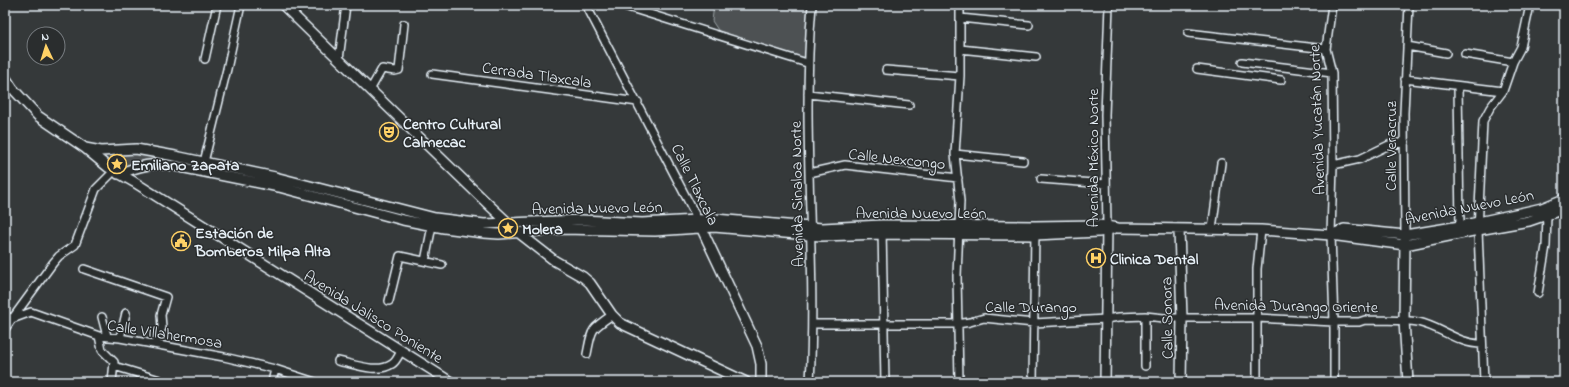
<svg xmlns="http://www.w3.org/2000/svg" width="1569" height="387" font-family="'Indie Flower',sans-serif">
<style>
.green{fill:#4d5152;stroke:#9aa1a5}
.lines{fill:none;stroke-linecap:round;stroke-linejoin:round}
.street-casing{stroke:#e8f1f8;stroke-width:10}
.secondary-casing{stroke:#e8f1f8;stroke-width:12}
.street{stroke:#2a2d2e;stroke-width:7}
.secondary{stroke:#2a2d2e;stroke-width:9}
.labels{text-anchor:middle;stroke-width:3;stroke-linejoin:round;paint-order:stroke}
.street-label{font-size:16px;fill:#e8f1f8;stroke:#2a2d2e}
.poi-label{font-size:16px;font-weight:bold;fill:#e8f1f8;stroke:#2a2d2e;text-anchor:start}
</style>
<rect width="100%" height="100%" fill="#35393a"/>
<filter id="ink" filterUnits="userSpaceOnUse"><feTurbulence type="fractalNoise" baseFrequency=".025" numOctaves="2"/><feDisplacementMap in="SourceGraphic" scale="8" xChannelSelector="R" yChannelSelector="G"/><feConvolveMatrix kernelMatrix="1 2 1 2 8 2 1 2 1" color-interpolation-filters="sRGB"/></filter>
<g filter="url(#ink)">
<path class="green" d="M714 5H810L805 59 720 33 712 21Z
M130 153 154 154 326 191 431 218 510 224 516 231 453 229 159 162 121 172 111 166 114 159 124 154Z"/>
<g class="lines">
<g class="street-casing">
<path id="street" d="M586 5 698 220
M621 5 807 63
M1332 5 1326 49 1332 73 1333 165 1331 235 1334 322V382
M960 18 1029 25
M1188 33 1326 49
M1407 46 1446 53
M960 49 1036 57
M1465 54 1513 62
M205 59 217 5
M339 59 346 5
M1242 62 1332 73
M1197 69 1281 80
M886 70 960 76
M432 74 638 102
M1405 79 1503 91
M1458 86 1460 226
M370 90 382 69 395 71 399 70 404 24
M808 94 909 105
M955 154 1023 161
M204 162 227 69 241 5
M1333 165 1360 159 1389 145 1405 142
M809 173 845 165 958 178
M1041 179 1106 184
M1107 226 1105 115 1109 5
M1212 229 1221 163
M882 230 885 382
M1405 235 1404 113 1409 5
M425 261 432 226
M84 269 166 297 161 315 162 327 156 344
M1538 293 1546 246 1547 215
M389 301 400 256 442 265
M1564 312V309
M5 315 12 319 53 263 59 256 75 245 96 189 114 171
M102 317 107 336
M812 324H957L970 322 984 318 1034 323 1106 319 1119 317 1145 316 1164 318H1257L1334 322H1359L1365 320C1383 321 1401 319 1418 322 1441 327 1458 344 1482 344
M5 329 12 319 31 312 99 336 120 338 224 357 275 369 315 382
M99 336 102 350 114 362 112 382
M120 338 126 313
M587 354C592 329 590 330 612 315
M338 361C353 364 378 374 392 364 396 362 399 355 401 351
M114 366 160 380
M1145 366V316
M272 382 275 369
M810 382C817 256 801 130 812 5
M959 382 957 276 960 201 955 154 960 76V5
M1033 382 1035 231
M1257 382V269L1261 230
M1484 382 1478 230 1483 121 1490 108 1503 91 1513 62 1521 47 1530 5"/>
</g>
<g class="secondary-casing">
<path id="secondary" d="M283 5 488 204 519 233 555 261 583 277 590 283 612 315 620 323 746 382
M5 77 13 89 38 116 85 148 108 167 134 182 451 382
M85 148 101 151 136 149 175 156 275 177 435 218 484 224 582 220 642 223 715 219 822 228 882 225 1035 226 1099 225 1118 228 1261 230 1331 235 1405 245 1478 230 1529 221 1564 209
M118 174C140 166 152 162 175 166L279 187 403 220 444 228 484 233 499 234 563 229 655 231 714 227 821 236 882 234 1035 235 1099 232 1112 229
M699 223 757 346 761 364V382
M1179 230 1182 318 1181 382
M1331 235 1344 229 1405 235 1460 226 1529 211 1542 208 1564 199
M1405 240 1404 321 1408 382
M1105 382 1107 226"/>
</g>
<use href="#street" class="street"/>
<use href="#secondary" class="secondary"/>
</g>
</g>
<defs>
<g id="theatre-ring" transform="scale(1)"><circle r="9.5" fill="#2a2d2e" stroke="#ffd166" stroke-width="1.5"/><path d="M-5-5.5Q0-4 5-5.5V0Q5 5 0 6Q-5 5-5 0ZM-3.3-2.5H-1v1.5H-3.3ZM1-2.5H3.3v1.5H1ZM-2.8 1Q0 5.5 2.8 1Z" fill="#ffd166"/></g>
<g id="sight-ring" transform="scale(1)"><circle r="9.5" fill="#2a2d2e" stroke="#ffd166" stroke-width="1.5"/><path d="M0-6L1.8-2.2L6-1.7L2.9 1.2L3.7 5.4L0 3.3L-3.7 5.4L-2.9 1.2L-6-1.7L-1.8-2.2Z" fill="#ffd166"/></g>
<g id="civic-ring" transform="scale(1)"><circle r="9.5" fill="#2a2d2e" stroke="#ffd166" stroke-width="1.5"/><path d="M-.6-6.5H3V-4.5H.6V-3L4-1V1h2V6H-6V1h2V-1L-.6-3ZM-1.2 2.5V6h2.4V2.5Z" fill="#ffd166"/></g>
<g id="hospital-ring" transform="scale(1)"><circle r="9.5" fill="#2a2d2e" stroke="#ffd166" stroke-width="1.5"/><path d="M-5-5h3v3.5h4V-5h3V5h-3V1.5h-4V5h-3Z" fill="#ffd166"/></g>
</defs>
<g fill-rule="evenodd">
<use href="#theatre-ring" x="389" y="132"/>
<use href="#sight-ring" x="117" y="164"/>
<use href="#sight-ring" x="508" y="228"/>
<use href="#civic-ring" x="181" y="241"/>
<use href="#hospital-ring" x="1096" y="258"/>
</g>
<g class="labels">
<g class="street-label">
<text transform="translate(537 74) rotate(8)" y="6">Cerrada Tlaxcala</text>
<text transform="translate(1316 120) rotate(-92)" y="6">Avenida Yucatán Norte</text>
<text transform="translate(1390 146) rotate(-90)" y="6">Calle Veracruz</text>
<text transform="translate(897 158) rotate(6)" y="6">Calle Nexcongo</text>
<text transform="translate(1092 158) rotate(-90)" y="6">Avenida México Norte</text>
<text transform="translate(696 184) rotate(64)" y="6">Calle Tlaxcala</text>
<text transform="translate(796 194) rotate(-91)" y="6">Avenida Sinaloa Norte</text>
<text transform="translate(1469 206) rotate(-11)" y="6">Avenida Nuevo León</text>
<text transform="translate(597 207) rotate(-1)" y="6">Avenida Nuevo León</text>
<text x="921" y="218">Avenida Nuevo León</text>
<text transform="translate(1296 305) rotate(1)" y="6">Avenida Durango Oriente</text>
<text x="1031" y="312">Calle Durango</text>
<text transform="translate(374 316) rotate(32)" y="6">Avenida Jalisco Poniente</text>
<text transform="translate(1166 318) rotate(-91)" y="6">Calle Sonora</text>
<text transform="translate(165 333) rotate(9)" y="6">Calle Villahermosa</text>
</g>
<g class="poi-label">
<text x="403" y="129">Centro Cultural<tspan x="403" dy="18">Calmecac</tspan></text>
<text x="131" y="170">Emiliano Zapata</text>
<text x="522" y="234">Molera</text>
<text x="195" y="238">Estación de<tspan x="195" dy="18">Bomberos Milpa Alta</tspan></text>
<text x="1110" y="264">Clinica Dental</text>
</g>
</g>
<rect width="1569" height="387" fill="none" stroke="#2a2d2e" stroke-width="20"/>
<rect x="10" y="10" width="1549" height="367" fill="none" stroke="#e8f1f8" stroke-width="1.5" filter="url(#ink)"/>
<g transform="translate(46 46) rotate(356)"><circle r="19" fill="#2a2d2e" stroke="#767b7f"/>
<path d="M0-3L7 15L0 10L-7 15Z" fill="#ffd166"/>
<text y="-6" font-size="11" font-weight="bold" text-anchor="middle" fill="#e8f1f8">N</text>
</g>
</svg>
